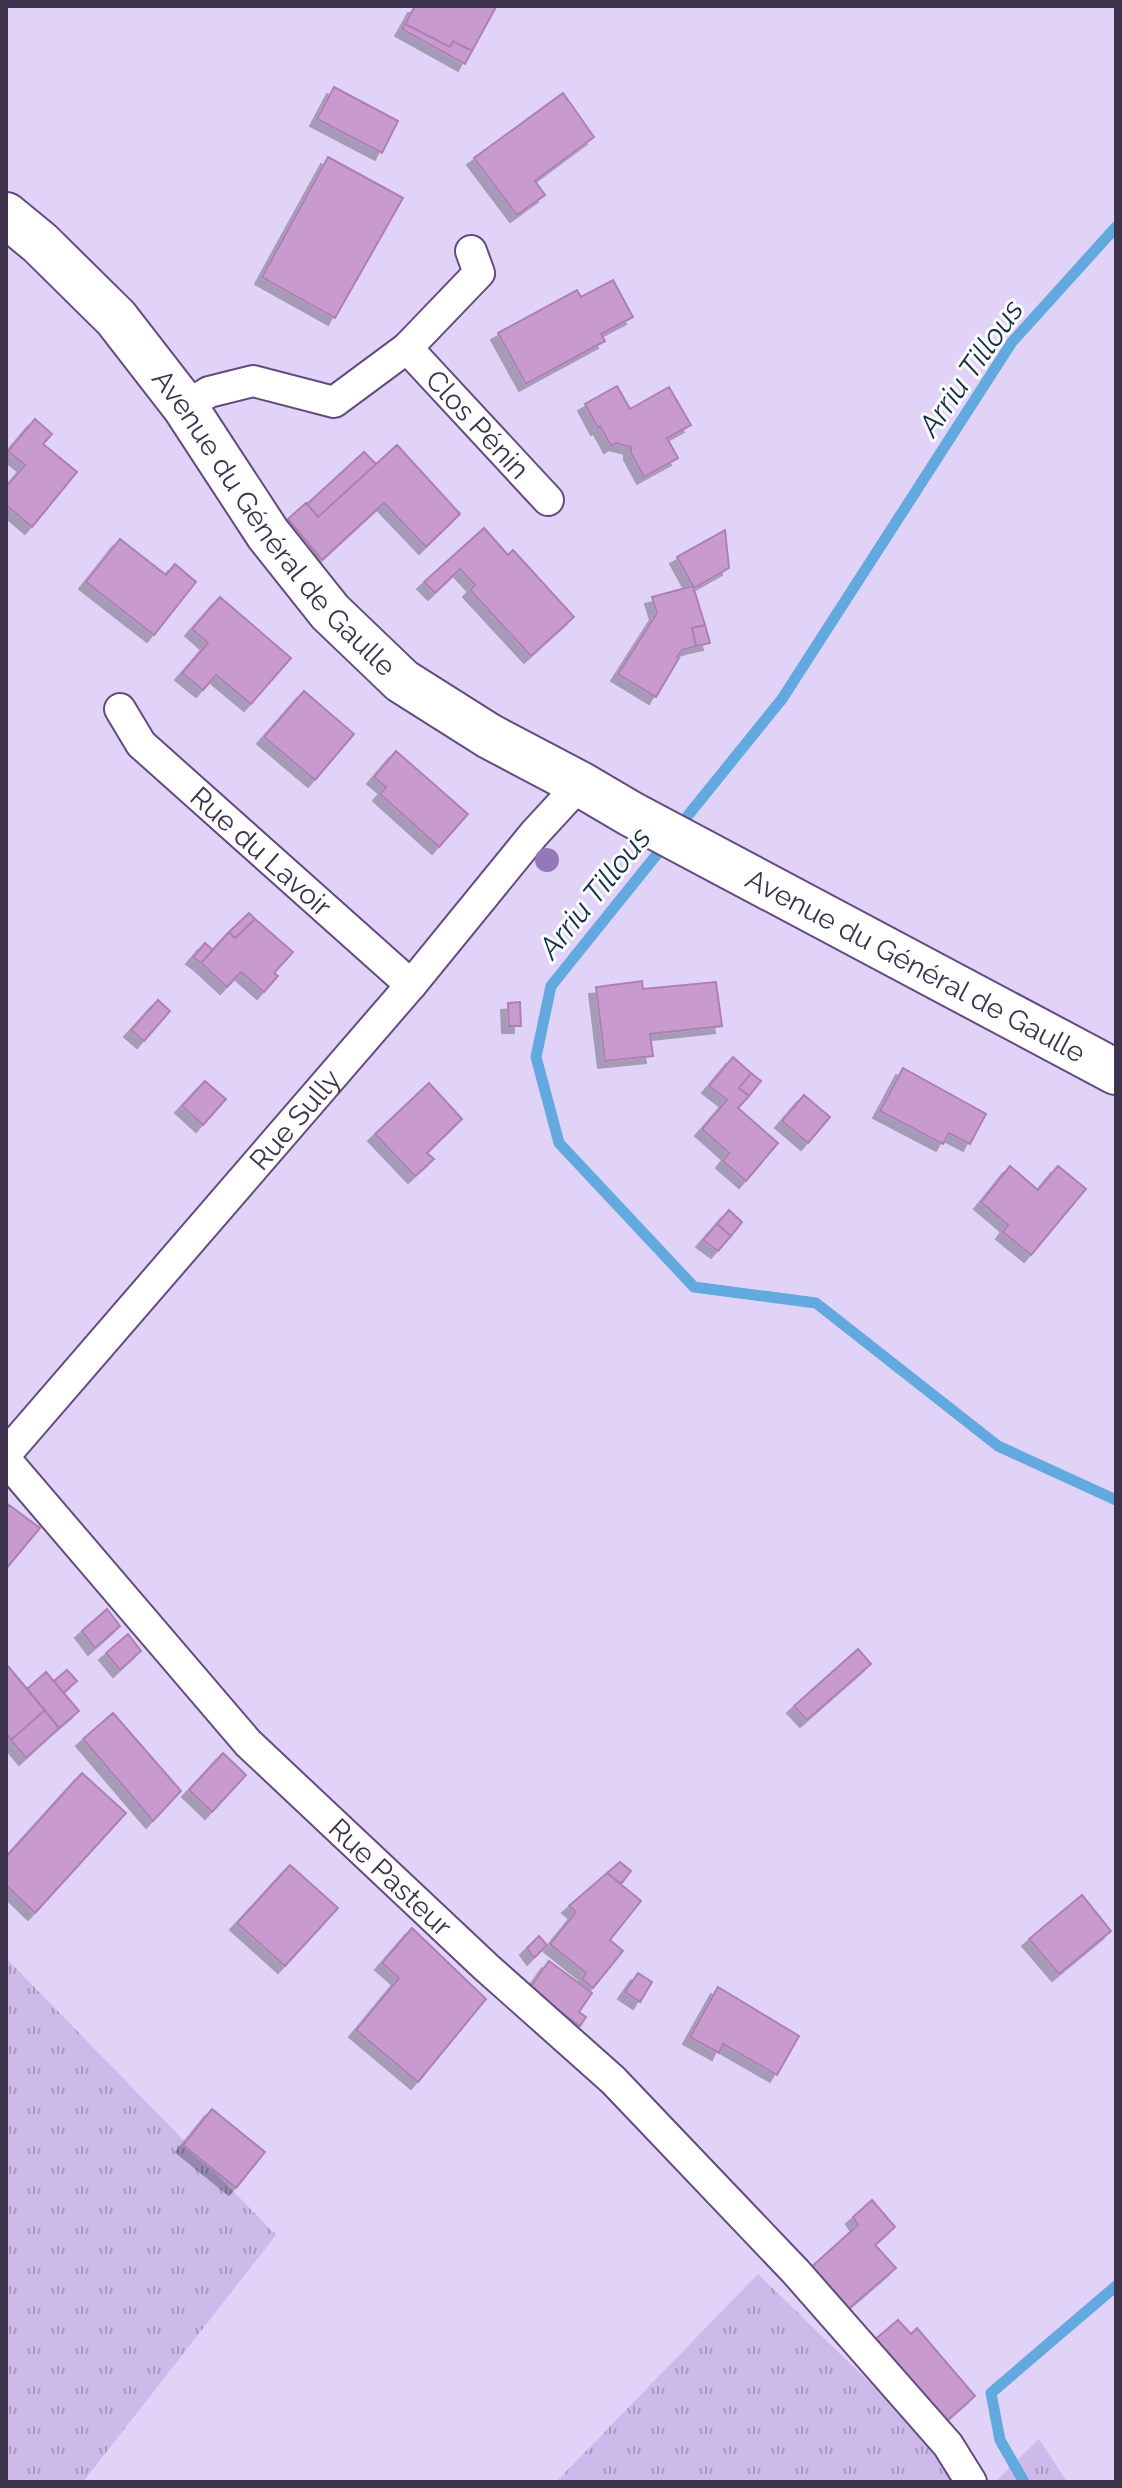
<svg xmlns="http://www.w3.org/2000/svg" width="1122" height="2488" font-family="Raleway,sans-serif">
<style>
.grass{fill:url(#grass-tufts)}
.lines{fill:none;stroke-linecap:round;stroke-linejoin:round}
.stream{stroke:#61a9df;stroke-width:11}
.building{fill:#c89acd;stroke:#ad80b3;stroke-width:2;filter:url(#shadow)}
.minor-casing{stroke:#634b81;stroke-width:34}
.secondary-casing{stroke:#634b81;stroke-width:48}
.minor{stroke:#fff;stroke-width:30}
.secondary{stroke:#fff;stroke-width:44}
.tree{fill:#9578b7}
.labels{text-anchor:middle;stroke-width:6;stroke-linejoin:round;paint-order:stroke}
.street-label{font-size:28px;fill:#3d334c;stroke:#fbfbfb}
.water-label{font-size:30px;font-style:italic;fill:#123147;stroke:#fbfbfb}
</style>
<defs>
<pattern id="grass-tufts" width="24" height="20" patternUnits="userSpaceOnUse" patternTransform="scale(2)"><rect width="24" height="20" fill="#cdbaea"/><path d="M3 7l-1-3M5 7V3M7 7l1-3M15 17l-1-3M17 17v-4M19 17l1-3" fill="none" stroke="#a898c0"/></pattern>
<filter id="shadow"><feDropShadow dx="-7" dy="7" stdDeviation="0" flood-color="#0004"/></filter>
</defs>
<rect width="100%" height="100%" fill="#e1d3f8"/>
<path class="grass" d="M6 1958 276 2235 83 2482H6Z
M758 2274 972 2482H556Z
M1039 2439 1067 2482H995Z"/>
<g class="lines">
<path class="stream" d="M677 829 782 699 1012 342 1116 227
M666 843 551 986 536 1057 559 1143 694 1287 816 1303 998 1446 1116 1500
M1024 2482 1000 2440 991 2393 1116 2286"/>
</g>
<path class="building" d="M415 6H494L496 7 472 51 453 41 450 47 405 24Z
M405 24 450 47 453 41 472 51 465 64 402 29Z
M334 87 398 121 382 153 317 119Z
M563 93 594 137 535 181 545 195 517 215 474 158Z
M328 157 403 198 335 318 262 277Z
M613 280 633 317 601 334 605 341 526 384 498 333 577 290 581 297Z
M617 386 630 409 669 387 691 425 667 438 678 458 644 477 631 453V447L616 443 611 446 600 426 598 428 585 404Z
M35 419 52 434 43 444 77 472 32 527 6 505V487L25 465 8 451Z
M397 445 460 514 426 547 384 503 322 560 288 519 306 503 318 517Z
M364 452 376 464 318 517 307 504Z
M484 528 508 555 513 550 574 617 531 656 470 590 475 585 460 569 435 593 424 582Z
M725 530 729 568 694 588 677 557Z
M120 539 166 575 175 564 196 582 154 635 86 582Z
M693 586 705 625 692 628 696 646 682 650 677 657 679 658 656 697 618 674 657 613 652 597Z
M220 597 291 658 251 704 216 675 203 690 182 673 208 643 192 629Z
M705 625 710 643 696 646 692 628Z
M304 691 354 734 315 780 264 737Z
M396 751 468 814 439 847 380 794 386 787 374 777Z
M249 913 255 919 235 938 229 932Z
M255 919 293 952 274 973 278 976 264 992 241 972 227 987 201 963 229 932 235 938Z
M205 943 213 950 201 963 193 957Z
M642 981 643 989 716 982 722 1026 650 1034 653 1056 605 1061 596 987Z
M158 1000 170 1011 144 1041 131 1030Z
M520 1002 521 1026H509L508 1003Z
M733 1057 751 1073 739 1088 749 1096 738 1108 778 1143 746 1181 723 1161 729 1153 702 1129 727 1100 709 1086Z
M903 1068 986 1114 970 1144 949 1133 943 1144 880 1111Z
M751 1073 761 1081 749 1096 739 1088Z
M205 1081 226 1099 203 1125 182 1106Z
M429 1083 462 1119 427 1153 434 1159 415 1176 375 1134Z
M804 1095 830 1117 808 1143 782 1121Z
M1010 1166 1038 1190 1058 1166 1086 1189 1031 1255 1003 1232 1008 1225 981 1202Z
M729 1210 742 1222 731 1236 717 1224Z
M717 1224 731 1236 718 1251 703 1240Z
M9 1505 40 1528 6 1569V1510Z
M107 1609 120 1626 95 1648 82 1631Z
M128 1634 141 1651 120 1670 106 1653Z
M858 1649 871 1664 807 1720 794 1706Z
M6 1664 45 1710 11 1740 6 1733Z
M67 1670 77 1681 63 1693 54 1681Z
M46 1672 79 1711 59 1728 27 1689Z
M45 1710 59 1728 26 1758 11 1740Z
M113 1713 181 1791 153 1821 83 1739Z
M223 1753 246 1775 212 1812 189 1790Z
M82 1773 126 1813 35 1913 6 1885V1857Z
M620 1862 631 1871 621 1884 607 1873Z
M290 1865 338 1908 285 1966 237 1923Z
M607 1873 641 1901 610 1940 623 1951 593 1988 582 1979 586 1973 550 1944 576 1912 569 1906Z
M1082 1895 1111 1931 1059 1974 1029 1939Z
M412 1928 486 1999 418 2082 356 2030 399 1978 382 1963Z
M539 1936 547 1945 534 1958 527 1948Z
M549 1961 592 1993 579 2012 586 2017 580 2026 529 1989Z
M638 1973 652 1982 640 2002 625 1992Z
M718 1987 799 2036 777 2075 723 2044 719 2053 690 2037Z
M212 2109 265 2152 236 2188 183 2145Z
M872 2200 895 2227 875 2245 896 2268 846 2311 809 2269 858 2225 853 2217Z
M898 2320 911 2334 917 2328 975 2396 943 2424 872 2342Z"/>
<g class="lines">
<g class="minor-casing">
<g id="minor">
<path id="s1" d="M407 348 548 500"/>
<path d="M185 407 209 392 253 381 334 402 407 348 479 273 471 251"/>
<path id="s2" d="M120 709 141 744 411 985"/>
<path id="s3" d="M6 1454 411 985 534 834 580 784"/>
<path id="s4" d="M6 1460 248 1743 486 1967 613 2080 796 2272 948 2445 971 2482"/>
</g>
</g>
<g class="secondary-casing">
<g id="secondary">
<path id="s5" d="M6 215 40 243 116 318 185 407 268 534 330 612 402 681 489 736 580 784 631 814 1116 1072"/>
</g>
</g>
<use href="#minor" class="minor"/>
<use href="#secondary" class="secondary"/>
</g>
<circle class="tree" cx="547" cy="860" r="12"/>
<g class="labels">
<g class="street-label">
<text dy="10" stroke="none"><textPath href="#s1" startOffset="104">Clos Pénin</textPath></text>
<text dy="10" stroke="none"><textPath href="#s5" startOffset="410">Avenue du Général de Gaulle</textPath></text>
<text dy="10" stroke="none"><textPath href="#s2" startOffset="202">Rue du Lavoir</textPath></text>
<text dy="10" stroke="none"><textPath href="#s5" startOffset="1202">Avenue du Général de Gaulle</textPath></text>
<text dy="10" stroke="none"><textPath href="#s3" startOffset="442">Rue Sully</textPath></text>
<text dy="10" stroke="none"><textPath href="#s4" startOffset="568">Rue Pasteur</textPath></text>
</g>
<g class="water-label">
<text transform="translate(971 368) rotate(-55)" y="10">Arriu Tillous</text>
<text transform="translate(595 893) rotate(-51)" y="10">Arriu Tillous</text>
</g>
</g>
<rect width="1122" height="2488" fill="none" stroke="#3d334c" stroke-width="16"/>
</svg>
